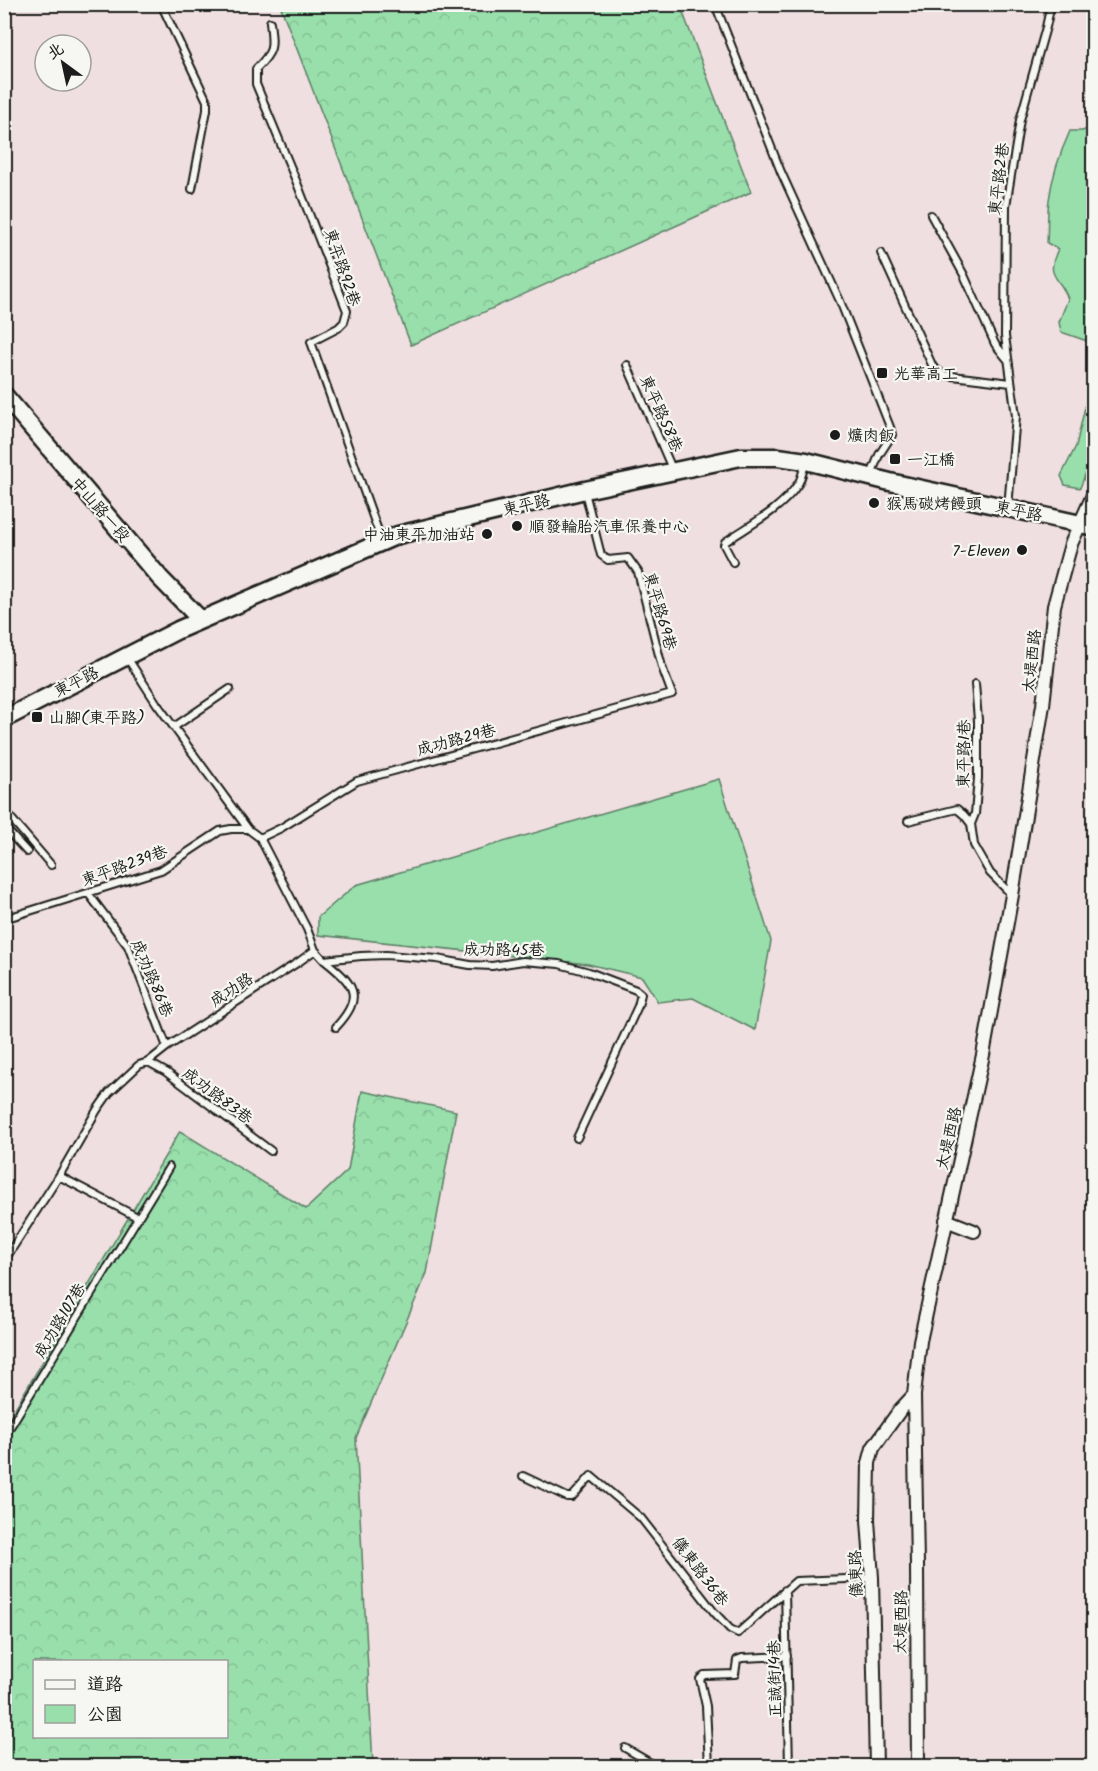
<svg xmlns="http://www.w3.org/2000/svg" width="1098" height="1771" font-family="Kalam,'LXGW WenKai TC',sans-serif">
<style>
.green{fill:#99dfac;stroke:#5a7e64;stroke-width:1.5}
.forest{fill:url(#forest-crowns);stroke:#5a7e64;stroke-width:1.5;fill-rule:evenodd}
.lines{fill:none;stroke-linecap:round;stroke-linejoin:round}
.service-casing{stroke:#1c1c1c;stroke-width:10}
.minor-casing{stroke:#1c1c1c;stroke-width:16}
.secondary-casing{stroke:#1c1c1c;stroke-width:21}
.service{stroke:#f6f6f2;stroke-width:6}
.minor{stroke:#f6f6f2;stroke-width:12}
.secondary{stroke:#f6f6f2;stroke-width:16}
.poi-dot{fill:#1c1c1c;stroke:#f6f6f2;stroke-width:2}
.labels{text-anchor:middle;stroke-width:4.5;stroke-linejoin:round;paint-order:stroke}
.street-label{font-size:16px;fill:#1c1c1c;stroke:#f6f6f2}
.poi-label{font-size:16px;fill:#1c1c1c;stroke:#f6f6f2;text-anchor:start}
</style>
<defs>
<pattern id="forest-crowns" width="20" height="18" patternUnits="userSpaceOnUse" patternTransform="scale(1.5)"><rect width="20" height="18" fill="#99dfac"/><path d="M2 6a3 3 0 1 1 6 0M12 15a3 3 0 1 1 6 0" fill="none" stroke="#83bf93"/></pattern>
</defs>
<rect width="100%" height="100%" fill="#f0dfe1"/>
<filter id="ink" filterUnits="userSpaceOnUse"><feTurbulence type="fractalNoise" baseFrequency=".0167" numOctaves="2"/><feDisplacementMap in="SourceGraphic" scale="12" xChannelSelector="R" yChannelSelector="G"/><feConvolveMatrix kernelMatrix="1 2 1 2 8 2 1 2 1" color-interpolation-filters="sRGB"/></filter>
<g filter="url(#ink)">
<path class="green" d="M1093 125V347L1087 341 1061 332 1059 322 1068 299C1060 275 1044 279 1058 249L1047 243C1048 229 1047 214 1049 200 1052 177 1060 153 1070 131H1083Z
M1093 372V454L1080 488 1065 485 1061 476 1076 446Z
M719 779 771 941 755 1030 693 998 658 1002 642 977 588 964 318 935V917L356 885Z"/>
<path class="forest" d="M280 5H680L751 192 411 345Z
M362 1091 456 1111 427 1273 356 1438 373 1766H5V1425L180 1131 306 1209 348 1170ZM34 1662H226V1736H34Z"/>
<g class="lines">
<g class="service-casing">
<path id="service" d="M161 4 207 101V110L192 189
M715 4 781 172 840 301 890 427 892 435 879 455 871 475
M270 22C273 48 274 51 256 69V84L297 183 347 311 344 322 338 328 311 342 382 542
M931 215 964 275 995 344 1008 360
M881 253 933 367 944 375 1011 383
M627 365 673 471
M1008 507 1016 416 1005 336 1006 206 1020 120 1046 27 1051 4
M733 562 724 545 725 542C750 525 781 510 798 484 802 478 803 469 806 462
M975 684 978 720V778L975 814 971 824 974 845 990 873 1011 894
M174 727 230 689
M4 810 51 865
M908 821 957 809 964 815 971 824
M4 827 27 852
M260 838 281 828 357 781 672 694 662 667 638 572 628 558 608 560 601 555 585 492
M88 893 128 946 167 1047
M4 919 161 870 220 831 231 829H248
M315 950 324 960 361 956 386 955 437 959 470 965 492 966 523 961 559 964 589 972 636 990 641 994 638 1006 577 1138
M324 960C354 984 365 996 336 1027
M148 1062 166 1072 271 1151
M59 1176 137 1217
M4 1261 59 1176 97 1110 109 1093 139 1065 148 1062 167 1047 300 961 315 950 307 929 260 838 248 829 157 704 128 659
M4 1437 169 1167
M523 1476 567 1497H572L591 1476 641 1518 714 1612 730 1629 738 1633 796 1581 872 1578
M785 1590 789 1766
M625 1748 656 1766
M709 1766 706 1706 700 1679 704 1675 735 1674 737 1660 742 1658 787 1656"/>
</g>
<g class="minor-casing">
<path id="minor" d="M946 1220 974 1231
M876 1766 872 1578 868 1520 869 1463 873 1448 900 1410 914 1395
M918 1766 917 1564 914 1395 920 1341 983 1055 1012 895 1043 705 1054 606 1071 544 1094 493"/>
</g>
<g class="secondary-casing">
<path id="secondary" d="M4 395 160 578 201 620
M4 719 178 630 398 535 585 490 741 457H778L806 461 890 482 1094 527"/>
</g>
<use href="#service" class="service"/>
<use href="#minor" class="minor"/>
<use href="#secondary" class="secondary"/>
</g>
</g>
<g class="poi-dot">
<rect x="876" y="367" width="12" height="12" rx="3"/>
<circle cx="835" cy="435" r="6"/>
<rect x="889" y="453" width="12" height="12" rx="3"/>
<circle cx="874" cy="503" r="6"/>
<circle cx="517" cy="526" r="6"/>
<circle cx="487" cy="534" r="6"/>
<circle cx="1022" cy="550" r="6"/>
<rect x="31" y="711" width="12" height="12" rx="3"/>
</g>
<g class="labels">
<g class="street-label">
<text transform="translate(998 179) rotate(-83)" y="6">東平路2巷</text>
<text transform="translate(343 267) rotate(71)" y="6">東平路92巷</text>
<text transform="translate(662 413) rotate(66)" y="6">東平路58巷</text>
<text transform="translate(526 504) rotate(-13)" y="6">東平路</text>
<text transform="translate(101 509) rotate(49)" y="6">中山路一段</text>
<text transform="translate(1019 510) rotate(12)" y="6">東平路</text>
<text transform="translate(661 611) rotate(74)" y="6">東平路69巷</text>
<text transform="translate(1031 661) rotate(-84)" y="6">太堤西路</text>
<text transform="translate(76 681) rotate(-27)" y="6">東平路</text>
<text transform="translate(456 739) rotate(-15)" y="6">成功路29巷</text>
<text transform="translate(963 754) rotate(-89)" y="6">東平路1巷</text>
<text transform="translate(124 865) rotate(-20)" y="6">東平路239巷</text>
<text x="504" y="955">成功路45巷</text>
<text transform="translate(153 978) rotate(67)" y="6">成功路86巷</text>
<text transform="translate(231 989) rotate(-33)" y="6">成功路</text>
<text transform="translate(218 1095) rotate(37)" y="6">成功路83巷</text>
<text transform="translate(948 1138) rotate(-77)" y="6">太堤西路</text>
<text transform="translate(59 1320) rotate(-59)" y="6">成功路107巷</text>
<text transform="translate(701 1571) rotate(53)" y="6">儀東路36巷</text>
<text transform="translate(855 1574) rotate(-92)" y="6">儀東路</text>
<text transform="translate(900 1622) rotate(-89)" y="6">太堤西路</text>
<text transform="translate(774 1679) rotate(-91)" y="6">正誠街14巷</text>
</g>
<g class="poi-label">
<text x="894" y="379">光華高工</text>
<text x="847" y="441">爌肉飯</text>
<text x="907" y="465">一江橋</text>
<text x="886" y="509">猴馬碳烤饅頭</text>
<text x="529" y="532">順發輪胎汽車保養中心</text>
<text x="475" y="540" text-anchor="end">中油東平加油站</text>
<text x="1010" y="556" text-anchor="end">7-Eleven</text>
<text x="49" y="723">山腳(東平路)</text>
</g>
</g>
<rect width="1098" height="1771" fill="none" stroke="#f6f6f2" stroke-width="24"/>
<rect x="12" y="12" width="1074" height="1747" fill="none" stroke="#1c1c1c" stroke-width="2" filter="url(#ink)"/>
<rect x="33" y="1660" width="195" height="78" fill="#f6f6f2" stroke="#9f9f9c" stroke-width="1.5"/>
<rect x="45" y="1680" width="30" height="9" fill="#f6f6f2" stroke="#9f9f9c" stroke-width="1.5"/>
<text x="87" y="1690" font-size="18" fill="#1c1c1c">道路</text>
<rect x="45" y="1705" width="30" height="18" fill="#99dfac" stroke="#9f9f9c" stroke-width="1.5"/>
<text x="87" y="1720" font-size="18" fill="#1c1c1c">公園</text>
<g transform="translate(63 63) rotate(327)"><circle r="28" fill="#f6f6f2" stroke="#9f9f9c" stroke-width="1.5"/>
<path d="M0-4.5L10 22L0 15L-10 22Z" fill="#1c1c1c"/>
<text y="-9" font-size="16" font-weight="bold" text-anchor="middle" fill="#1c1c1c">北</text>
</g>
</svg>
